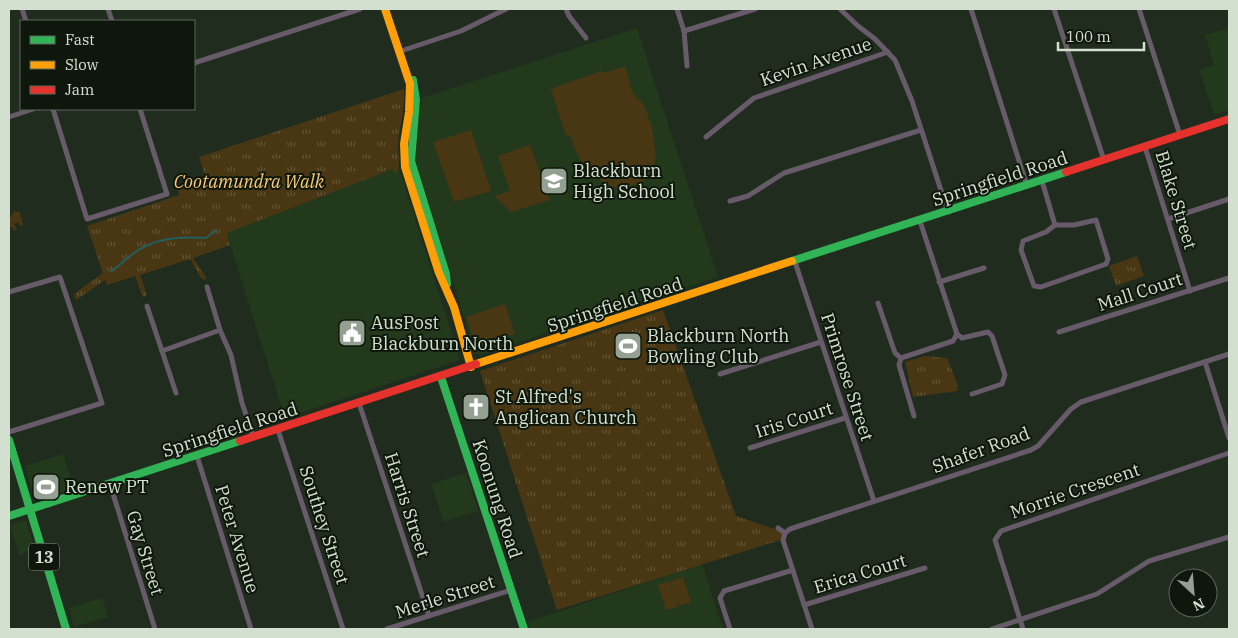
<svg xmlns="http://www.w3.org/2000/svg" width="1238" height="638" viewBox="0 0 1238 638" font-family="'IBM Plex Serif',serif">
<defs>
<pattern id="park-tufts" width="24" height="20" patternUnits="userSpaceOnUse" patternTransform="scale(1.25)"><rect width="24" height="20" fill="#493713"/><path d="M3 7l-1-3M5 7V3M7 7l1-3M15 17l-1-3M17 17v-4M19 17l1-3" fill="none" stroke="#625434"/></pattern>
</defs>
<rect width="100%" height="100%" fill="#202c1e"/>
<g fill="#22391b">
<polygon points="637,28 718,277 480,355 475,353 415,159 415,139 422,98"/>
<polygon points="1229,28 1229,110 1214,115 1199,70 1214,65 1205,35"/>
<polygon points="398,165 460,360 285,418 226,232 329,194 329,192"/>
<polygon points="63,454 74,489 35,501 25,466"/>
<polygon points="466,473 478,511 444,522 431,484"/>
<polygon points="26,520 35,550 19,555 10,525"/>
<polygon points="702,564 723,629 530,629 528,622"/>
<polygon points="102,598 108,617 74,627 69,608"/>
</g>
<g fill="#493713">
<path d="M625,66L633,94L644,105L652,127L656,157L653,168L644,181L620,190C590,177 580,167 570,135L566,136L551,89L601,71L604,73Z"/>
<polygon points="471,130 491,191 454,202 433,142"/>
<polygon points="530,145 550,200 511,212 495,196 510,191 498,156"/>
<polygon points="14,211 20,212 23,225 20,226 18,222 14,224 17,230 14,231 11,226 9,227 9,220"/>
<polygon points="505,304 515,334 476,347 466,317"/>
<polygon points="683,577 691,602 679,606 676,598 678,607 666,610 658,585 670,581 673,589 671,581"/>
</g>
<g fill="url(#park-tufts)">
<path d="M404,89C406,109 398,128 398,148C398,156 401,164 397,172L395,173L393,169L227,233L230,245L193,258L207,279L204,280L201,278L190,259L140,275L147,295L143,297L135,276L107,285L105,280L76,300L74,294L103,273L87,226L179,195L178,190L207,181L199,157Z"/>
<polygon points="1137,256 1144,276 1116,286 1109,266"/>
<polygon points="663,310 736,516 783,532 780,540 557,610 480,371"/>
<polygon points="925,356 947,358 958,386 957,391 913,397 905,362"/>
</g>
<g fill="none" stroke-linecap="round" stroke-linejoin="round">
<path stroke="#225e60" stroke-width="2" d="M111,271C118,267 123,261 130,256C152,238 179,236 206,238L216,230"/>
<g stroke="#675b6a" stroke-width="5">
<polyline points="22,9 26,21"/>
<polyline points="108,9 112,21"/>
<polyline points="566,9 569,16 586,38"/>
<polyline points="677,9 684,31 687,66"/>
<polyline points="840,9 858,26 875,39 895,60 912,101 948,212"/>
<polyline points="971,9 1027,186"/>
<polyline points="1054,9 1104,160"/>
<polyline points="1139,9 1180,135"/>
<polyline points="684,31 755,9"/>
<polyline points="404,50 461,31 506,9"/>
<polyline points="194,63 360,9"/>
<polyline points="53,109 87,219 167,194 140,109"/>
<polyline points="9,117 33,109"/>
<polyline points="706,137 754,98 888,52"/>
<polyline points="1145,147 1190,291"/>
<polyline points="1042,181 1055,225"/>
<polyline points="730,201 748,196 784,173 921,130"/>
<polyline points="1168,219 1229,199"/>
<polygon points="1096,220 1108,259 1106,264 1041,287 1034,286 1021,250 1023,241 1046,232 1055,225 1074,225"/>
<polyline points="795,262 874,501"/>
<polyline points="939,282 984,268"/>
<polyline points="207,287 220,330 231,355 242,403 254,438"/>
<polyline points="9,292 60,277 102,403 9,432"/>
<polyline points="878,303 895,353 901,358 899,365 914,416"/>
<polyline points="147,306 176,393"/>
<polyline points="1059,332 1229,278"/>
<polyline points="957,334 962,338 988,332 992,336 1005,375 1002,384 972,394"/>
<polyline points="162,351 220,330"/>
<polyline points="901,358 953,341 957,334 920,221"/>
<polyline points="1205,362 1229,438"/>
<polyline points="720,374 821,342"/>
<polyline points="359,403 429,616"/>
<polyline points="278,430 343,629"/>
<polyline points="750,448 845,418"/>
<polyline points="197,456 251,629"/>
<polyline points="110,484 155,629"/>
<polyline points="778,528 785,533"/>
<polyline points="804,605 925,568"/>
<polyline points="387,629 511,590"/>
<polyline points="730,629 720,598 724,591 793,570"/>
<polyline points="812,629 783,540 785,533 790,529 1031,450 1038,446 1071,409 1081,402 1229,354"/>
<polyline points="992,629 1097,594 1149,561 1229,537"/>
<polyline points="1023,629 995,540 1001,531 1229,453"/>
</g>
<g stroke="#30b455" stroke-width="8">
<polyline points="413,80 416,100 411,161 446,274 447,284"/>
<polyline points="792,261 1066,172"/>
<polyline points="441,377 524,629"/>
<polyline points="9,440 66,629"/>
<polyline points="9,516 240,441"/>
</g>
<g stroke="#ff9f0a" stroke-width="8">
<polyline points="385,9 410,84 409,112 404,144 405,167 439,273 454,307 471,367"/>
<polyline points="476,364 792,261"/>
</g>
<g stroke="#e5322d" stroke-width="8">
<polyline points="1066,172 1229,119"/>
<polyline points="240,441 476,364"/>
</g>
</g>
<defs>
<symbol id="school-square" viewBox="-11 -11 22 22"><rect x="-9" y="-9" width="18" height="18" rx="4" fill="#94a192" stroke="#0e170b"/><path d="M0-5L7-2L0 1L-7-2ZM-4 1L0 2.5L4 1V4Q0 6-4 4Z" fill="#fff"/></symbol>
<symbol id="civic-square" viewBox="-11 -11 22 22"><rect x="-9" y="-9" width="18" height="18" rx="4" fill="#94a192" stroke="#0e170b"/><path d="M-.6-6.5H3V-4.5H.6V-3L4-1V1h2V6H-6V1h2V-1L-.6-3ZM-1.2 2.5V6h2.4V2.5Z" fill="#fff"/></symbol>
<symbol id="stadium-square" viewBox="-11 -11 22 22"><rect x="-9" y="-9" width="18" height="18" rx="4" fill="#94a192" stroke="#0e170b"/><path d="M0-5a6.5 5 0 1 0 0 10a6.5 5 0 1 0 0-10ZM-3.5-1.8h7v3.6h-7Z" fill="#fff"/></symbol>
<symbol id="church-square" viewBox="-11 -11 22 22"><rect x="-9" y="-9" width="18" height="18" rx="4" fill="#94a192" stroke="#0e170b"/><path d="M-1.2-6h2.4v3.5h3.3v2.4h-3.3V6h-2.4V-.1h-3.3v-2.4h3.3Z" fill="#fff"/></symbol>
</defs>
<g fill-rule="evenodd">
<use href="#school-square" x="538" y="165" width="32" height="32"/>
<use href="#civic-square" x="336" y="317" width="32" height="32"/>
<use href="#stadium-square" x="612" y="330" width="32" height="32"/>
<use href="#church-square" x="460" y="391" width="32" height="32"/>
<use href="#stadium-square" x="30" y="471" width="32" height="32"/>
</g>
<g text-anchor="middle" stroke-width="4" stroke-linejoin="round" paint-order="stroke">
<rect fill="#0e170b" stroke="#98a495" stroke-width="1" x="29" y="543.5" width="30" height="27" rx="4"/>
<g font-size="16" font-weight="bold" fill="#d3e0d0">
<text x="44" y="563">13</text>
</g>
<g font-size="18" fill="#d3e0d0" stroke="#0e170b">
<text transform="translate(816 62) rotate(-19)" y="6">Kevin Avenue</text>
<text transform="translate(1000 179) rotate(-18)" y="6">Springfield Road</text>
<text transform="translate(1176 200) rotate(73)" y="6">Blake Street</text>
<text transform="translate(1140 292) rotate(-18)" y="6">Mall Court</text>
<text transform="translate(615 305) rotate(-18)" y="6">Springfield Road</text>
<text transform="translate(847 377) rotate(72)" y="6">Primrose Street</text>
<text transform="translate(794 420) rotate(-18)" y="6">Iris Court</text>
<text transform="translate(230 430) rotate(-18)" y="6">Springfield Road</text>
<text transform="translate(981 450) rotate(-20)" y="6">Shafer Road</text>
<text transform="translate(1075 491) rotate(-19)" y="6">Morrie Crescent</text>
<text transform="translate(497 499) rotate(72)" y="6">Koonung Road</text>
<text transform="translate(407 505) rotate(72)" y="6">Harris Street</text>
<text transform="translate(324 525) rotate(72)" y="6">Southey Street</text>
<text transform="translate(237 539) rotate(73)" y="6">Peter Avenue</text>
<text transform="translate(145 553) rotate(73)" y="6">Gay Street</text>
<text transform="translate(860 574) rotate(-17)" y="6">Erica Court</text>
<text transform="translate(445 597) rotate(-18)" y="6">Merle Street</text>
</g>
<g font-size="18" fill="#d3e0d0" stroke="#0e170b" text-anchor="start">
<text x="573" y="177">Blackburn<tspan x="573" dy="21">High School</tspan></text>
<text x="371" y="329">AusPost<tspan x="371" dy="21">Blackburn North</tspan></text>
<text x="647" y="342">Blackburn North<tspan x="647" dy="21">Bowling Club</tspan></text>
<text x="495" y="403">St Alfred's<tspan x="495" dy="21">Anglican Church</tspan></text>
<text x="65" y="493">Renew PT</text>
</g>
<g font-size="18" font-style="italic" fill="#f9c876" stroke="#0e170b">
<text x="249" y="188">Cootamundra Walk</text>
</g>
</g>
<rect width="1238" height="638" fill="none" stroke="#d3e0d0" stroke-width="20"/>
<rect x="20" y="20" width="175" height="90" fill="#0e170b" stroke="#5d675a"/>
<rect x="30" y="36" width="25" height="8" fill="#30b455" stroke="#5d675a"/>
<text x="65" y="45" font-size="15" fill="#d3e0d0">Fast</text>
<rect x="30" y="61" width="25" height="8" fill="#ff9f0a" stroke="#5d675a"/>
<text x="65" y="70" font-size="15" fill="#d3e0d0">Slow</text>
<rect x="30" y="86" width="25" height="8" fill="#e5322d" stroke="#5d675a"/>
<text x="65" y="95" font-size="15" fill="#d3e0d0">Jam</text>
<g transform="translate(1193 593) rotate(154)"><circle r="24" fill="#0e170b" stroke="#5d675a"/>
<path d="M0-4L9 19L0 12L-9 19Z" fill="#94a192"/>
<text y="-8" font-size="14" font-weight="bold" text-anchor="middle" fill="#d3e0d0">N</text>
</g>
<path d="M1058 42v8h86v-8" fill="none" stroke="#d3e0d0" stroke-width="2.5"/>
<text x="1066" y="42" font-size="15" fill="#d3e0d0" stroke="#0e170b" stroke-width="4" paint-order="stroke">100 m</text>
</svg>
